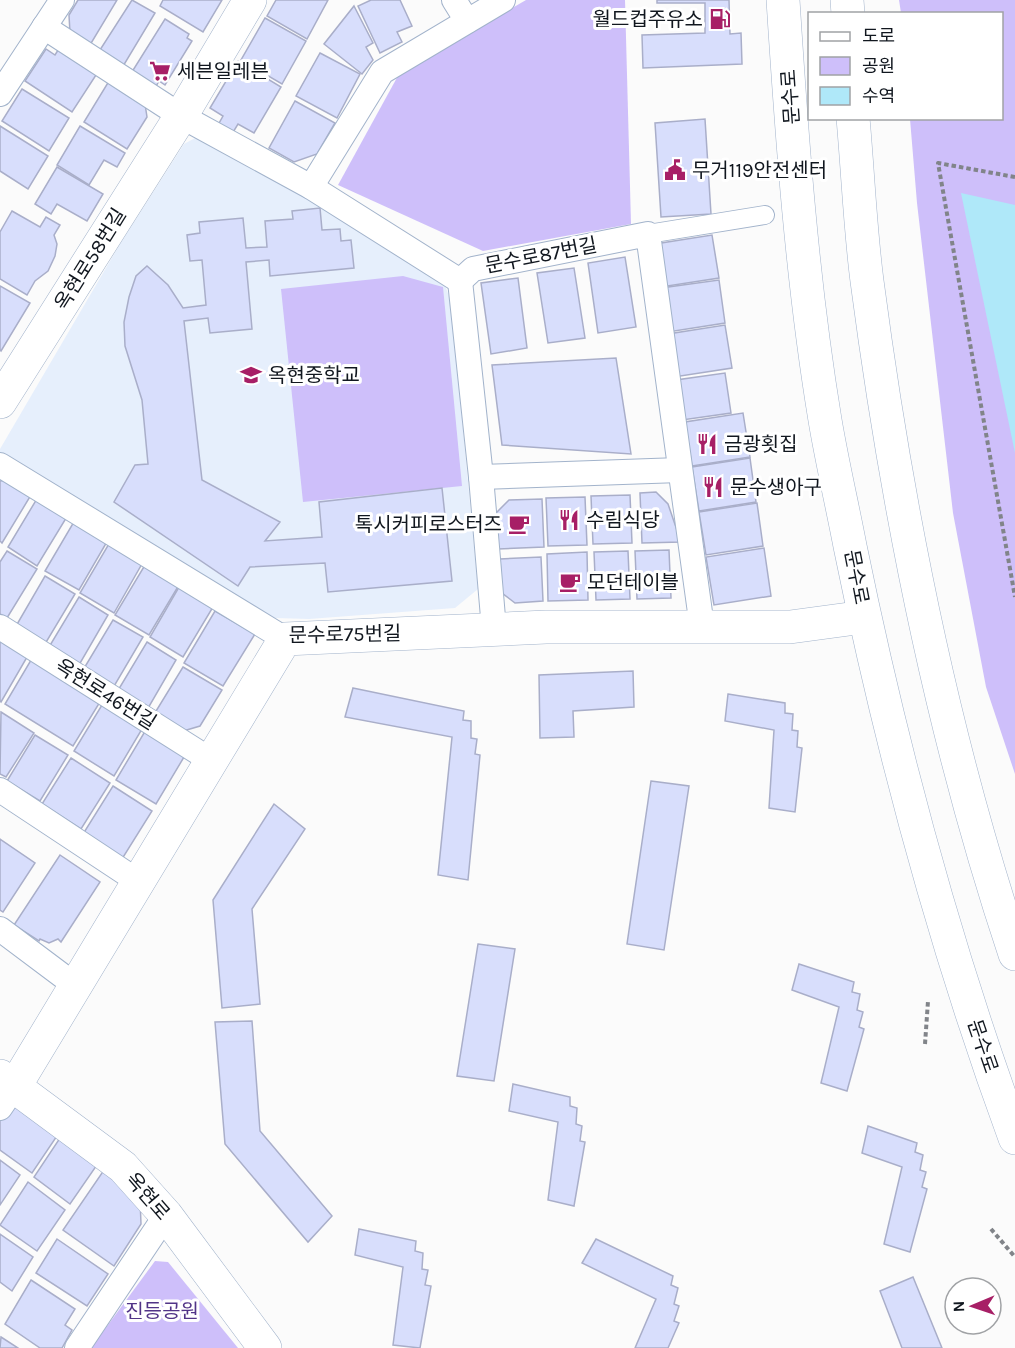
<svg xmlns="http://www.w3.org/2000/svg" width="1015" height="1348" viewBox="0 0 1015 1348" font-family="Karla,'Noto Sans KR',sans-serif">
<rect width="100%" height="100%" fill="#fbfbfb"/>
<polygon fill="#e6effc" points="197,137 310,198 444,283 451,301 478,589 455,608 309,619 275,618 0,456 0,449 120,244 184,144"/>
<g fill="#cebffa">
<polygon points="526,0 625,0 631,224 483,251 338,185 399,74"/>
<polygon points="899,0 1015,0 1015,774 986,687 953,513 917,203 910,119 1002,118 1002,14 901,13"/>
<polygon points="403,276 443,287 462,486 303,502 281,289"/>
<polygon points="155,1261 168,1262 238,1348 91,1348"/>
</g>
<polygon fill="#afe8f9" points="961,193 1015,205 1015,453"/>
<g fill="#d8defc" stroke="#a9aec9" stroke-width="1.5">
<polygon points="78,0 117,0 90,45 70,33 69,15"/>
<polygon points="132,0 155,13 122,68 98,53"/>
<polygon points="163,0 222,0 203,32 160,6"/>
<polygon points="276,0 328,0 307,39 267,16"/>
<polygon points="371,0 400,0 412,26 397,32 402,42 380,53 358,6"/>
<polygon points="657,0 729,0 730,34 741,33 742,64 643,68 642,35 705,33 705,3 657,3"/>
<polygon points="354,6 373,43 366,47 373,60 362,74 324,44"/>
<polygon points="265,18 306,41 282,84 241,60"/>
<polygon points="165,19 189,34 187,38 192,41 165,85 159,81 154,90 130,75"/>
<polygon points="60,47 98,72 72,112 25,81 46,49 55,55"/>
<polygon points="320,53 360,74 337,118 296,96"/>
<polygon points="238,61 281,87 254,133 238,124 232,134 218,125 223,116 210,108"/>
<polygon points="109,81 145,104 147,117 127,149 84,122"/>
<polygon points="22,89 69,118 49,151 2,121"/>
<polygon points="295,101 335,123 317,154 294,162 269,148"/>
<polygon points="705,119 711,214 661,217 655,123"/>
<polygon points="0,126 48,156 28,189 0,171"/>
<polygon points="80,126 125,153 117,167 104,160 89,185 57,165"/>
<polygon points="57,167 103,194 87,221 57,204 51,214 35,204"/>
<polygon points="320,208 322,230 340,229 341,241 351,240 354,268 270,276 269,260 246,262 252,329 210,333 208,318 184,321 202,480 280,522 265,541 322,537 319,502 442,488 452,581 328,592 325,563 250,567 238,586 114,502 135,465 148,464 142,400 125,346 124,322 129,297 136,276 147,266 168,285 183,308 206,305 202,260 190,261 187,235 200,233 199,222 243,218 246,248 267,247 265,221 293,219 292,211"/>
<polygon points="12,211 40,227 46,217 60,225 54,235 57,244 55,256 48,271 35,281 27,295 0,279 0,232"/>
<polygon points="712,235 719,278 661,287 655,244"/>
<polygon points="625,257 636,327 598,333 588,263"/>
<polygon points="574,268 585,338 548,343 537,273"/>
<polygon points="518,278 527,348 491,354 481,283"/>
<polygon points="719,280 725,323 668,332 661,288"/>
<polygon points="0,286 30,303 1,351 0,350"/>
<polygon points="725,325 732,368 674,377 668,334"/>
<polygon points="616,358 631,454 502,445 492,365"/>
<polygon points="725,373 731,413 682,420 676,380"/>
<polygon points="743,413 750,457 692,466 685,422"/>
<polygon points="750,458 756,502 699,511 692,467"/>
<polygon points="6,480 31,495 2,543 0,541 0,481"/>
<polygon points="656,492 668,504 681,542 642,543 640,493"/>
<polygon points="630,495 632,543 593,544 591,496"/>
<polygon points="38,497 68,515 37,566 8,547"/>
<polygon points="585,497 587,545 548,546 546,498"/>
<polygon points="542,499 544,547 498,549 496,513 509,500"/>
<polygon points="757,503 763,546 706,555 699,512"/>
<polygon points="75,520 108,540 79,590 45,571"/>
<polygon points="110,542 143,562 114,613 80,593"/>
<polygon points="764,548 771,596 714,605 706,557"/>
<polygon points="669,550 671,598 637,599 635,551"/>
<polygon points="7,551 37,569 7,618 0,614 0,562"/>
<polygon points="628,551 630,599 596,600 594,552"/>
<polygon points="587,552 588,600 548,601 547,554"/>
<polygon points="541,557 543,601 515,603 502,593 500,559"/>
<polygon points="145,565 179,585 149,635 115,615"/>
<polygon points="45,576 75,594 45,644 16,626"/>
<polygon points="179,587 213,607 183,657 150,637"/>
<polygon points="79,597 108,615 79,665 49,647"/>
<polygon points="215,611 255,634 223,686 184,663"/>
<polygon points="113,620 143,637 113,688 83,670"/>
<polygon points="0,634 30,652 1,702 0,701"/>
<polygon points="147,642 176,660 147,710 117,692"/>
<polygon points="34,655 103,697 73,746 5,704"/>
<polygon points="183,667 222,690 200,726 180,732 153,716"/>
<polygon points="633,671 634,707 573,711 574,737 540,738 539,675"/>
<polygon points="353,688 464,711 463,720 471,721 471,738 477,739 475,754 480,755 468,880 438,875 452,737 345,717"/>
<polygon points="728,694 785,703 785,713 793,714 792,730 798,731 797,747 802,748 795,812 769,808 774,730 725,721"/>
<polygon points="105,700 145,724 114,776 74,751"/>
<polygon points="1,712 34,733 6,777 0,774"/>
<polygon points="147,728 187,752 156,804 116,780"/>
<polygon points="35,735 68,755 40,801 7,781"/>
<polygon points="71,758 110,783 81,829 42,804"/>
<polygon points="651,781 689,786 664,950 627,944"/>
<polygon points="113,786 152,811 122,859 83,834"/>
<polygon points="274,804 305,829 252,909 260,1004 222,1008 213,900"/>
<polygon points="0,839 35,863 3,912 0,910"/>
<polygon points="60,855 100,882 61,942 58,939 49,943 40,939 39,941 14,925"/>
<polygon points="478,944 515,949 494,1081 457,1076"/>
<polygon points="799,964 854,982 852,992 860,994 857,1010 863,1012 859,1027 864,1029 847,1091 821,1083 839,1007 792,990"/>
<polygon points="252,1021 260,1131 332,1216 308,1242 225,1144 215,1022"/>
<polygon points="513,1084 570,1097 570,1106 577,1108 576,1124 582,1126 580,1141 585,1142 574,1206 548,1200 558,1122 509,1111"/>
<polygon points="25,1105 59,1133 32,1173 0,1150 0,1119 8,1106"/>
<polygon points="868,1126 917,1143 915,1152 923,1155 920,1170 926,1172 922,1187 927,1189 910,1252 884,1244 902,1167 862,1153"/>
<polygon points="62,1135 99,1162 70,1204 34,1177"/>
<polygon points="0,1160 20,1175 0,1205"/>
<polygon points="104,1170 140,1199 141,1224 114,1266 63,1230"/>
<polygon points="28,1182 65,1210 37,1251 0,1225"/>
<polygon points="359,1229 416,1241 415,1251 423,1253 422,1269 428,1270 425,1285 431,1286 420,1348 393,1345 403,1267 355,1255"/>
<polygon points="0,1234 33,1257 12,1291 0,1282"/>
<polygon points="57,1239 108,1274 87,1306 36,1273"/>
<polygon points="596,1239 673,1276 671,1285 678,1288 674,1304 679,1306 674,1321 679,1323 668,1348 635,1348 656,1299 582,1263"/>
<polygon points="913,1277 942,1348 902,1348 880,1291"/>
<polygon points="31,1280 75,1309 65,1325 72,1330 62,1348 40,1348 5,1324"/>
<polygon points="1,1337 18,1348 0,1348"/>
</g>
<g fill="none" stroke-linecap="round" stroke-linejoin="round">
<defs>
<polyline id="pedestrian" points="648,234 765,215"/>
<g id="minor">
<polyline points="454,0 467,21"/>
<polyline points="44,27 181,116 311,187 460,281 473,269 648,234 702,627"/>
<polyline points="0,94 62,0"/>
<polyline points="311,187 382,72 503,0"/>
<polyline points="460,281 481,477 494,629"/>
<polyline points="0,465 285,639"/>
<polyline points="481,477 680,470"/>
<polyline points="0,627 212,761"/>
<polyline points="0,790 139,882"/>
<polyline points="0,929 76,986"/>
<polyline points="0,1108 15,1086"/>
<polyline points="77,1348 166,1215"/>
</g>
<g id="secondary">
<path d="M783,0C792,140 802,281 825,420C832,462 842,504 850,546C891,747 944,945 1015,1138"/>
<polyline points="847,0 848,14"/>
<path d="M853,118C858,173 860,227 867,281C897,509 942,736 1015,954"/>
<polyline points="0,402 181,116 250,0"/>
<polyline points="0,1076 123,1167 166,1215 265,1348"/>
<polyline points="15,1086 285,639 546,627 790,627 864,617"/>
</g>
</defs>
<use href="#pedestrian" stroke="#a2b3cb" stroke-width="20"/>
<use href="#minor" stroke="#a2b3cb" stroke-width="26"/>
<use href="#secondary" stroke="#a2b3cb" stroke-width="34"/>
<g stroke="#818489" stroke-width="4" stroke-dasharray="4.5 3" stroke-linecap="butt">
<polyline points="1015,177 938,163 1015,597"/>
<polyline points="925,1044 928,1001"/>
<polyline points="991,1229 1015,1257"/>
</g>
<use href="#pedestrian" stroke="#fff" stroke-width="18"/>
<use href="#minor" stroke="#fff" stroke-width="24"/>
<use href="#secondary" stroke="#fff" stroke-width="33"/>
</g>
<defs>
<symbol id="fuel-bare" viewBox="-9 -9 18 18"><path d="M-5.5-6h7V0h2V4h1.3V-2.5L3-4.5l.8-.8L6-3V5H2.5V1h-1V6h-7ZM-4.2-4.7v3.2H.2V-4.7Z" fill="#a71f66" stroke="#fff" stroke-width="2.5" paint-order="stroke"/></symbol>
<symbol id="supermarket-bare" viewBox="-9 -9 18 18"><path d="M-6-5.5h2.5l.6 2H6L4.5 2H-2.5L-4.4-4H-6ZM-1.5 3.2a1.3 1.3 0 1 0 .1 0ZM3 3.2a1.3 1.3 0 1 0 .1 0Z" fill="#a71f66" stroke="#fff" stroke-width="2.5" paint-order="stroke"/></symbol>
<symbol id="civic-bare" viewBox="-9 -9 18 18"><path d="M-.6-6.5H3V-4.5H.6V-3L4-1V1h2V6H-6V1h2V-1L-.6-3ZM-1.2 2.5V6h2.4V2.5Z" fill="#a71f66" stroke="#fff" stroke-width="2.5" paint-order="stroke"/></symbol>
<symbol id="school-bare" viewBox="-9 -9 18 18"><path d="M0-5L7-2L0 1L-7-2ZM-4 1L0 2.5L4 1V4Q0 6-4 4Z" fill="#a71f66" stroke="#fff" stroke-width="2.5" paint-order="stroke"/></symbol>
<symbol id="restaurant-bare" viewBox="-9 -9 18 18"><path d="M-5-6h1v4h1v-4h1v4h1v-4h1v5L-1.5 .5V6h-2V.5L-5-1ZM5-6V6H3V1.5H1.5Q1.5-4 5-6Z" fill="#a71f66" stroke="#fff" stroke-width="2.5" paint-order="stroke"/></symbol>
<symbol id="cafe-bare" viewBox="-9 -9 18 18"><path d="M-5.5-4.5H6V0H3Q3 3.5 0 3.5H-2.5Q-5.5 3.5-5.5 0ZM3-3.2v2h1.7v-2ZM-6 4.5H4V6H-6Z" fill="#a71f66" stroke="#fff" stroke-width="2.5" paint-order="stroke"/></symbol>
</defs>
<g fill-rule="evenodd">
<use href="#fuel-bare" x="705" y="4" width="30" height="30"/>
<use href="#supermarket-bare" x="145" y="56" width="30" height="30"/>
<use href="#civic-bare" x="660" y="155" width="30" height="30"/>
<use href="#school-bare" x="236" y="360" width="30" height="30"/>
<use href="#restaurant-bare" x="692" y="429" width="30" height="30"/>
<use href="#restaurant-bare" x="698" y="472" width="30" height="30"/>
<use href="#restaurant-bare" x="554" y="505" width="30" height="30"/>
<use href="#cafe-bare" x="504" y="509" width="30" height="30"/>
<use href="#cafe-bare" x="555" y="567" width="30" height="30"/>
</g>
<g text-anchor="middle" stroke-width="6" stroke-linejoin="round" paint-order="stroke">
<g font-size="20" fill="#11171f" stroke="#fff" text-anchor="start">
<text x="703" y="26" text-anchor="end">월드컵주유소</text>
<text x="177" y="78">세븐일레븐</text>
<text x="692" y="177">무거119안전센터</text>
<text x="268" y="382">옥현중학교</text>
<text x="724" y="451">금광횟집</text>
<text x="730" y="494">문수생아구</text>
<text x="586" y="527">수림식당</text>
<text x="502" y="531" text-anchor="end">톡시커피로스터즈</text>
<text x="587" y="589">모던테이블</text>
</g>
<g font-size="20" fill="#11171f" stroke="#fff">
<text transform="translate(790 97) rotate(-94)" y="7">문수로</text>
<text transform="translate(541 255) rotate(-11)" y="7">문수로87번길</text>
<text transform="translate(90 259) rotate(-58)" y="7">옥현로58번길</text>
<text transform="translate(857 577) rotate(79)" y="7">문수로</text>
<text transform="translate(345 634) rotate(-1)" y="7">문수로75번길</text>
<text transform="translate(106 694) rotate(32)" y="7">옥현로46번길</text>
<text transform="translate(983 1046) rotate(71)" y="7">문수로</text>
<text transform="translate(148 1196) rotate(49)" y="7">옥현로</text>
</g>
<g font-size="20" fill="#513487" stroke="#fff">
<text x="162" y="1318">진등공원</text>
</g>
</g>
<rect x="808" y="12" width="195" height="108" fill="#ffffff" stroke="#a0a2a5" stroke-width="1.5"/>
<rect x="820" y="32" width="30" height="9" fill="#ffffff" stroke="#a0a2a5" stroke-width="1.5"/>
<text x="862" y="42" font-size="18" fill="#11171f">도로</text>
<rect x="820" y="57" width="30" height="18" fill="#cebffa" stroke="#a0a2a5" stroke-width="1.5"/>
<text x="862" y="72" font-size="18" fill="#11171f">공원</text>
<rect x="820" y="87" width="30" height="18" fill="#afe8f9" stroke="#a0a2a5" stroke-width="1.5"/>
<text x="862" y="102" font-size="18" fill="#11171f">수역</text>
<g transform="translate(973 1306) rotate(268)"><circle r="28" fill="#ffffff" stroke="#a0a2a5" stroke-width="1.5"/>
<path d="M0-4.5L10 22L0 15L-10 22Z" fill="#a71f66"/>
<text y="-9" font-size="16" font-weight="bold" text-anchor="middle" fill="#11171f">N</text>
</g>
</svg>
